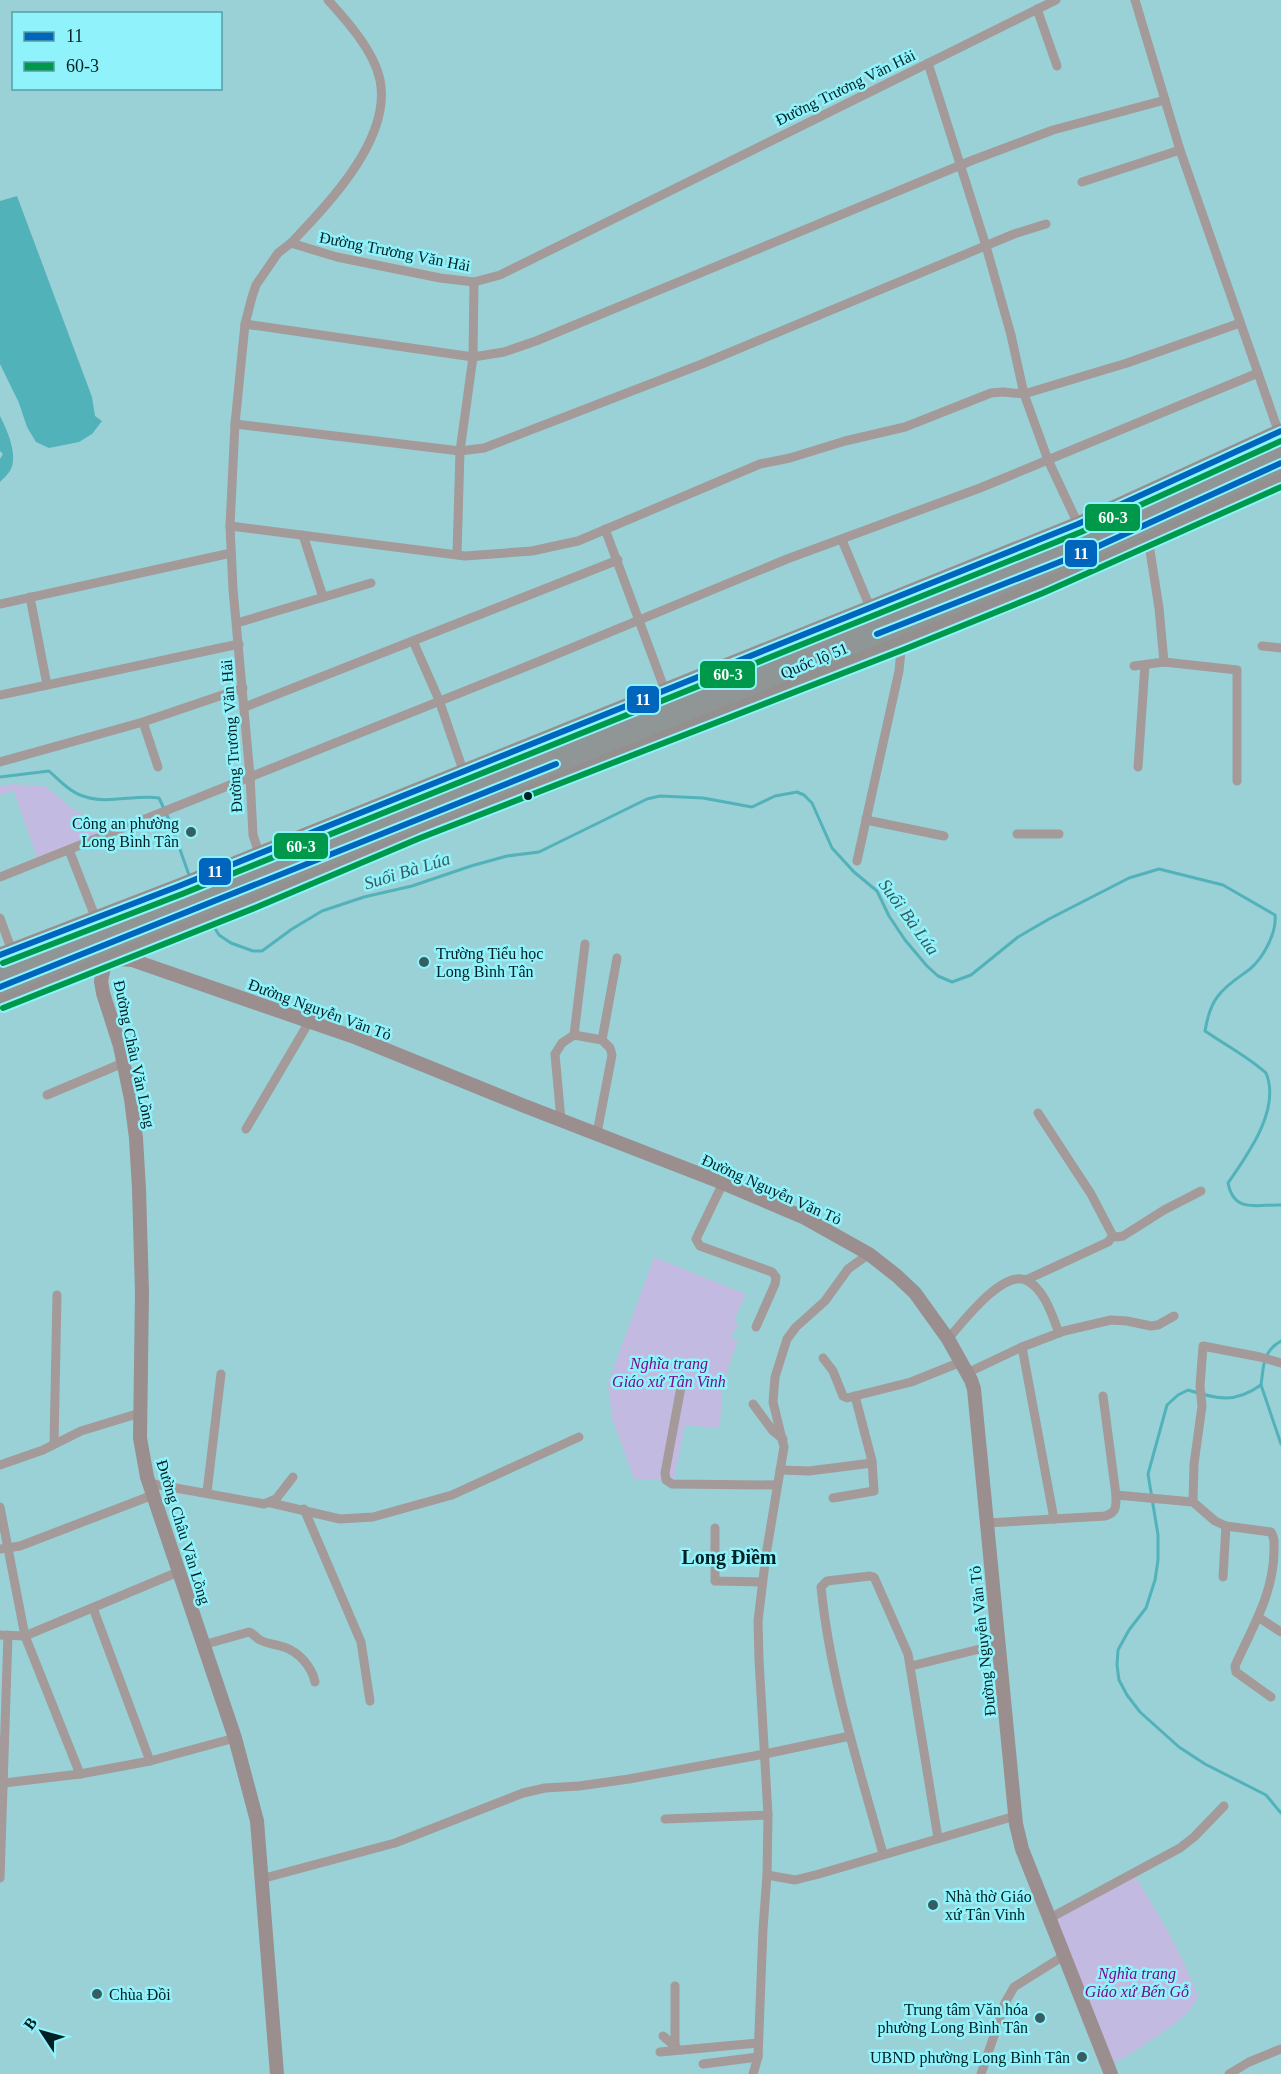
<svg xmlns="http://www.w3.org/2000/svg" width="1281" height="2074" viewBox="0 0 1281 2074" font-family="'Times New Roman',serif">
<rect width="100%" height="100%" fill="#9ad1d6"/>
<g fill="#c2bae1">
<polygon points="12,784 45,786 74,810 112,829 37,858 14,791 0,795 0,786"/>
<polygon points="654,1257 746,1294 734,1321 739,1323 731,1337 738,1341 722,1385 720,1428 685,1425 674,1479 634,1479 612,1418 608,1383"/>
<path d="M1135,1876C1159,1915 1182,1953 1198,1996C1193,2018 1133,2051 1113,2064L1056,1919Z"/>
</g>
<g fill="#52b2b9">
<polygon points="17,196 92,397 95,416 102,421 92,434 79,442 49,448 36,442 27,427 19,403 0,364 0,201"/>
<path d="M0,416C7,430 19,456 10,471C7,475 3,479 0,482V459L3,454L0,451Z"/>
</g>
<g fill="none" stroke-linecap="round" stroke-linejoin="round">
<g stroke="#52b2b9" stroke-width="3">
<path d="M0,777L49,771C59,780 70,792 83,796C107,805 135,794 159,798L171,824L189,875"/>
<path d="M211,922L219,935L231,943L253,951H262L292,929L322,911L364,897L412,886L471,866L507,856L539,852L647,799L660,796L703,798L752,807L775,796L797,792L804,795L812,803L832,848L854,872L877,891L889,916L905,940L927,966L938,976L952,982L971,975L1018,937L1049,919L1129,878L1159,869L1223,885L1275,915C1277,933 1263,958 1250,969C1238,978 1226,985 1218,996C1210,1006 1207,1019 1205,1031C1224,1044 1250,1058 1266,1073C1281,1109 1248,1154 1228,1183C1234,1214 1257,1204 1281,1205"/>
<path d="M1281,1341C1262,1352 1264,1365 1261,1385C1234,1404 1218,1399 1188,1390L1178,1395L1167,1405L1148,1474L1158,1535V1560L1155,1580L1146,1608L1129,1630L1118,1650L1117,1665L1119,1680L1127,1695L1140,1712L1179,1747L1205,1764L1266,1795L1281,1813"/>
<polyline points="1261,1385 1281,1444"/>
</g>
<g stroke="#a39a99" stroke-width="9">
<polyline points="1135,0 1180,150 1280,436"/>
<polyline points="1037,9 1057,66"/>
<polyline points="928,63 986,246 1011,335 1024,394 1048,460 1078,524"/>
<polyline points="1082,182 1180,150"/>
<path d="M291,243C328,204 392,139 380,80C374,51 347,21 328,0"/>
<polyline points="245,324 473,357 504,352 536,341 973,160 1053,130 1165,100"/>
<polyline points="235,424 460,451 484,448 702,364 1014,234 1046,224"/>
<polyline points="230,526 465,556 532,551 578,541 760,464 790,458 845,441 905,427 991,393 1003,392 1024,394 1127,363 1240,323"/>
<polyline points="605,529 666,693"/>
<polyline points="303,535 323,597"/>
<polyline points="1148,538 1159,608 1164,662"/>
<polyline points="842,540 872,612"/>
<polyline points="457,554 460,451 473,357 474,282"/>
<polyline points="30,597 47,685"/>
<polyline points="0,604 231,553"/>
<polyline points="237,623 371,583"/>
<polyline points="413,641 439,700 465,776"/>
<polyline points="1262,646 1281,648"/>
<polyline points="1134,666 1164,662 1237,670 1237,781"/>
<polyline points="0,695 239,644"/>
<polyline points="245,707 618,560"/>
<polyline points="143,722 158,767"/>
<polyline points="0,762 143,722 243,688"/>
<polyline points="1138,767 1145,665"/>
<polyline points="866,818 871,821 944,836"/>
<polyline points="1017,834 1059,834"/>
<polyline points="69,850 96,919"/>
<polyline points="259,853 253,835 250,776 233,589 230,526 235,424 245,324 252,297 256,285 278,253 291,243 337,257 440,278 474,282 500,275 1056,0"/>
<polyline points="857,861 899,671 902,640"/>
<polyline points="0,877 540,661 787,559 980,488 1258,373"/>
<polyline points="0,918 12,951"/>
<polyline points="574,1035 585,944"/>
<polyline points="602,1040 617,958"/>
<polyline points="47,1095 123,1063"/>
<polyline points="561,1120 555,1054 562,1043 574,1035 602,1040 610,1048 612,1055 597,1133"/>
<polyline points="246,1129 309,1022"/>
<polyline points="723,1183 696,1239 700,1246 772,1272 776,1277 775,1284 756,1327"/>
<polyline points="1113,1236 1117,1237 1123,1236 1164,1210 1201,1191"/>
<polyline points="1026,1280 1108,1242 1113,1236 1091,1194 1038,1113"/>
<path d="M948,1339C962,1323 1004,1267 1028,1281C1045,1291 1052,1315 1059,1333"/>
<polyline points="1022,1347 1054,1519"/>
<polyline points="823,1358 833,1371 843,1396 847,1398 911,1382 961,1362"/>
<polyline points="967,1373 1022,1347 1064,1331 1111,1320 1127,1321 1151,1326 1158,1325 1174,1316"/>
<polyline points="681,1387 665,1473 666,1480 672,1484 777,1485"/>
<polyline points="753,1404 773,1431 783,1439"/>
<polyline points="54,1444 57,1295"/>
<polyline points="0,1465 43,1450 81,1431 140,1413"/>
<polyline points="780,1470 809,1471 872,1463"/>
<polyline points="148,1483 264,1504 276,1499 293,1477"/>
<polyline points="207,1492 221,1374"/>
<path d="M1116,1495L1193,1502L1215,1521L1226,1526L1271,1532C1275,1538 1274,1543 1274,1550C1274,1593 1252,1628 1235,1666L1236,1672L1271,1697"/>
<polyline points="833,1498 874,1491 872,1461 855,1396"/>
<polyline points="1193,1502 1194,1464 1202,1406 1200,1386 1203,1346 1260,1357 1281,1363"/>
<polyline points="271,1503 340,1519 373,1517 452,1495 579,1437"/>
<polyline points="0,1507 25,1636 80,1774"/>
<polyline points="304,1509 361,1642 370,1701"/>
<path d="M987,1523L1105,1516C1117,1512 1116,1507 1116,1495L1103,1396"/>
<polyline points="715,1528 715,1581 762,1582"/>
<polyline points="0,1549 20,1546 153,1495"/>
<polyline points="1223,1577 1226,1526"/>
<polyline points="93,1608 150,1761"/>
<polyline points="1258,1617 1281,1632"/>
<polyline points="0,1635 25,1636 178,1572"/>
<path d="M203,1645L249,1632C254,1634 255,1637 260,1640C267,1644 276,1644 284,1647C299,1652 312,1667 315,1682"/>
<polyline points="911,1666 1000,1644"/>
<polyline points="4,1783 80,1774 150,1761 235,1738"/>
<polyline points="665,1819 768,1815"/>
<path d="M883,1854C859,1767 830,1678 821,1587L827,1581L870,1576L874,1577L908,1654L938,1838"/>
<polyline points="767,1875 795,1880 819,1874 1015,1816"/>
<polyline points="0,1878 8,1635"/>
<polyline points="261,1879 395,1843 523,1793 545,1788 579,1786 629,1779 765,1754 850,1736"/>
<polyline points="1050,1918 1180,1848 1194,1837 1224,1806"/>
<polyline points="675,1986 675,2047"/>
<polyline points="663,2036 677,2048"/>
<polyline points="660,2052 758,2043"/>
<polyline points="703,2064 758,2057"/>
<polyline points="753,2074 758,2057 763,1929 767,1875 768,1815 759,1660 758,1621 766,1555 784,1447 773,1402 775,1377 787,1339 796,1327 825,1301 848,1269 869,1254"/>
<polyline points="981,2074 1005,2003 1014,1987 1065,1955"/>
<polyline points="1229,2074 1249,2062 1281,2049"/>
</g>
<polyline stroke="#9a8e8e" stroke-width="14" points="277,2074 257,1821 235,1738 147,1477 140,1438 142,1292 139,1189 136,1138 131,1099 120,1046 103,993 101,981 106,958 132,960 357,1038 522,1105 723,1183 803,1217 869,1254 897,1276 915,1293 948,1339 971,1380 974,1389 1016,1824 1022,1849 1111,2074"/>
<g stroke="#949090" stroke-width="15">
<polyline points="0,955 179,886 1078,524 1281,431"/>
<polyline points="0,1000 254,899 417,830 902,641 1040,585 1148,538 1281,477"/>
</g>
<g stroke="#909596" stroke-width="18">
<polyline points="0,972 284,855 1082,535 1281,444"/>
<polyline points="0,987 1090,550 1281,463"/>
</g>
<defs>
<g id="bus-1">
<polyline points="877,634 1090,550 1281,463"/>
<polyline points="0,955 179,886 1078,524 1281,431"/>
<polyline points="0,987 556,764"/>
</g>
<g id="bus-2">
<polyline points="3,963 182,894 1081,532 1281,441"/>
<polyline points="3,1008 257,907 420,838 905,649 1043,593 1281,487"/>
</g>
</defs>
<use href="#bus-1" stroke="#90f3fc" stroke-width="10"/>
<use href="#bus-2" stroke="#90f3fc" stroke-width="10"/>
<use href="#bus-1" stroke="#0065bd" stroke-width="6"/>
<use href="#bus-2" stroke="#00994c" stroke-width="6"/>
</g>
<circle fill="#002023" stroke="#90f3fc" stroke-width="2" cx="528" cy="796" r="5"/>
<g fill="#365e62" stroke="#90f3fc" stroke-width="2">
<circle cx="191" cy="832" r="6"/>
<circle cx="424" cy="962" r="6"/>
<circle cx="933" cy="1905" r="6"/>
<circle cx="97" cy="1994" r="6"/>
<circle cx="1040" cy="2018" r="6"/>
<circle cx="1082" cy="2057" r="6"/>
</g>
<g text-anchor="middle" stroke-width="5" stroke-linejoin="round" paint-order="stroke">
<g font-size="16" fill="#002023" stroke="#90f3fc">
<text transform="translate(845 87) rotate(-26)" y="6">Đường Trương Văn Hải</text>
<text transform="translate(395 251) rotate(11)" y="6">Đường Trương Văn Hải</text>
<text transform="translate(814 660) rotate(-22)" y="6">Quốc lộ 51</text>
<text transform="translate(231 736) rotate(-94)" y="6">Đường Trương Văn Hải</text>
<text transform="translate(320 1009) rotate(20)" y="6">Đường Nguyễn Văn Tỏ</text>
<text transform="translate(135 1054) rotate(78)" y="6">Đường Châu Văn Lồng</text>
<text transform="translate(772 1189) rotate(24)" y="6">Đường Nguyễn Văn Tỏ</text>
<text transform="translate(184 1532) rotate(73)" y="6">Đường Châu Văn Lồng</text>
<text transform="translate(982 1641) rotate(-96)" y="6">Đường Nguyễn Văn Tỏ</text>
</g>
<g font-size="16" fill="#002023" stroke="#90f3fc" text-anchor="end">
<text x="179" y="829">Công an phường<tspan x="179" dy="18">Long Bình Tân</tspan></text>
<text x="436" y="959" text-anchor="start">Trường Tiểu học<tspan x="436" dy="18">Long Bình Tân</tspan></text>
<text x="945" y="1902" text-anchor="start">Nhà thờ Giáo<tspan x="945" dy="18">xứ Tân Vinh</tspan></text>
<text x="109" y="2000" text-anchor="start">Chùa Đồi</text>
<text x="1028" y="2015">Trung tâm Văn hóa<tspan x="1028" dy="18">phường Long Bình Tân</tspan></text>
<text x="1070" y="2063">UBND phường Long Bình Tân</text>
</g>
<g font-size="16" font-style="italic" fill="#7d0a8a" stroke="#90f3fc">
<text x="669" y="1369">Nghĩa trang<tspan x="669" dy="18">Giáo xứ Tân Vinh</tspan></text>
<text x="1137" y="1979">Nghĩa trang<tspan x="1137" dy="18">Giáo xứ Bến Gỗ</tspan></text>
</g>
<g font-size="18" font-style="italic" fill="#3a5b5e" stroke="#90f3fc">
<text transform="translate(407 871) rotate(-17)" y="6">Suối Bà Lúa</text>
<text transform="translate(909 917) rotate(54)" y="6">Suối Bà Lúa</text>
</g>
<g font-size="20" font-weight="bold" fill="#002023" stroke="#90f3fc">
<text x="729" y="1564">Long Điềm</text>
</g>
</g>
<g stroke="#90f3fc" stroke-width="2">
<rect x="1084" y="503" width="57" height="29" rx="6" fill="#00994c"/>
<rect x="1064" y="539" width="34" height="29" rx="6" fill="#0065bd"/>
<rect x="699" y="660" width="57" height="29" rx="6" fill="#00994c"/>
<rect x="626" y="685" width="34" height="29" rx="6" fill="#0065bd"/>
<rect x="273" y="832" width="56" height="28" rx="6" fill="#00994c"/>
<rect x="198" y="857" width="34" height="29" rx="6" fill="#0065bd"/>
</g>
<g font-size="16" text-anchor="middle" font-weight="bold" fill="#fff">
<text x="1113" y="523">60-3</text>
<text x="1081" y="559">11</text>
<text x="728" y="680">60-3</text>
<text x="643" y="705">11</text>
<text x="301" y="852">60-3</text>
<text x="215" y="877">11</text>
</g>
<rect x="12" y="12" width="210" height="78" fill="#90f3fc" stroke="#569fa5" stroke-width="1.5"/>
<rect x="24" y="32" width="30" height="9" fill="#0065bd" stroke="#569fa5" stroke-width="1.5"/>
<text x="66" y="42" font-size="18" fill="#002023">11</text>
<rect x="24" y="62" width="30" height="9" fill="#00994c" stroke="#569fa5" stroke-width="1.5"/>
<text x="66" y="72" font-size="18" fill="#002023">60-3</text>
<g transform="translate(42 2032) rotate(306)" stroke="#90f3fc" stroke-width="4.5" paint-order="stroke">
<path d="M0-4.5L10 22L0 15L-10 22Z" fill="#002023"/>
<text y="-9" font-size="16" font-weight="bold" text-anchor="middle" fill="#002023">B</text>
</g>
</svg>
